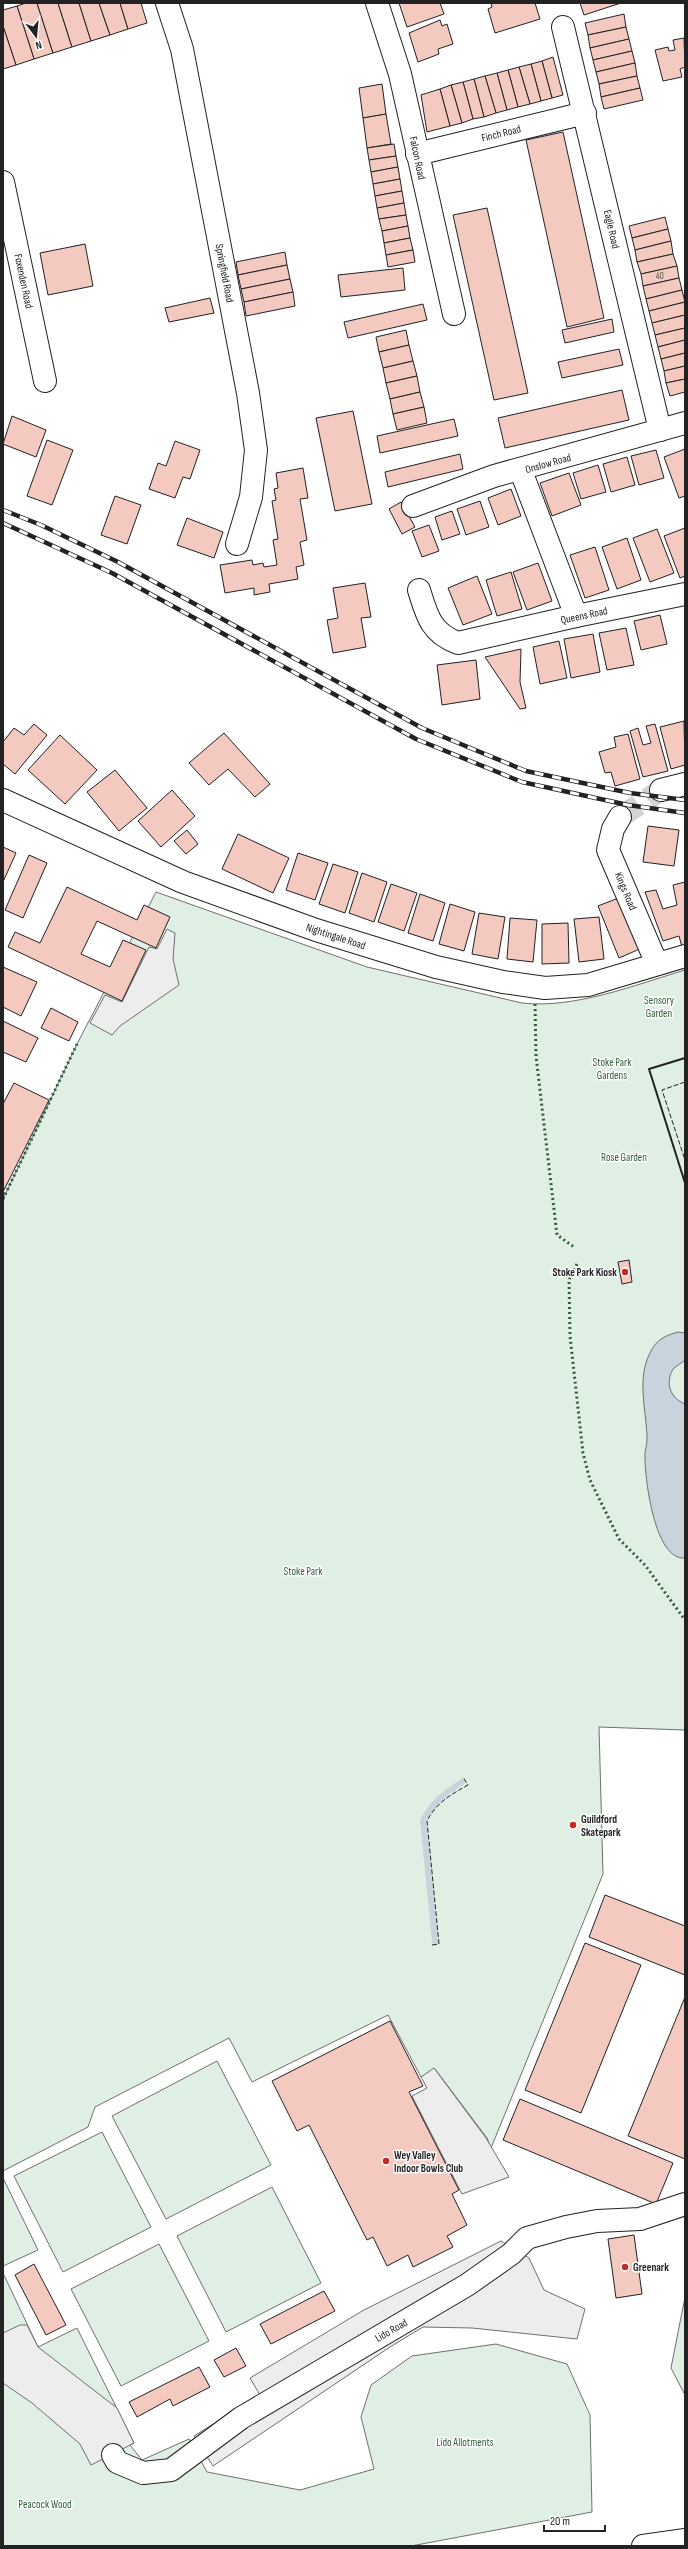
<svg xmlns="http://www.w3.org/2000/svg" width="688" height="2549" viewBox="0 0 688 2549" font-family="'Sofia Sans Condensed',sans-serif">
<rect width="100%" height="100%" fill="#fff"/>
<g fill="#e0efe3" stroke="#6f6f6f">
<path d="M156,892L367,967L522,1003C574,1009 635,985 685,970V1730L599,1727L603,1874L491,2148L487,2138L435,2069L421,2077L388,2015L252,2082L229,2038L95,2107L88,2127L3,2171V1199L77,1044Z"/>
<polygon points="217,2061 271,2165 166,2219 112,2116"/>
<polygon points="102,2132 151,2227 63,2272 14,2176"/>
<polygon points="3,2178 38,2250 3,2266"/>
<polygon points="272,2187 321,2283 226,2332 177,2236"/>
<polygon points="159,2244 209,2341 121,2386 71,2289"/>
<polygon points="3,2273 38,2347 77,2328 134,2443 130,2445 142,2460 189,2439 207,2472 300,2490 374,2469 361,2417 371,2385 412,2356 496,2344 567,2364 590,2415 592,2512 411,2546 3,2546"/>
<polygon points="685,2297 685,2395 671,2368"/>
</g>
<g fill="#ededed" stroke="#6f6f6f">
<polygon points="167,929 175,933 173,959 179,985 120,1026 112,1035 90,1023 105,995 122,1002 149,947 157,949"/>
<polygon points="434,2068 486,2138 509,2177 462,2194 412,2096 427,2088 421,2077"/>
<polygon points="501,2241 529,2258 544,2290 585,2309 577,2339 472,2328 423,2327 390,2347 213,2466 194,2436 260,2395 250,2378 364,2310"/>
<polygon points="20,2325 27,2325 38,2347 117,2408 134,2443 91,2465 80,2444 32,2403 3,2383 3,2333"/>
</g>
<path fill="#c7d3dd" stroke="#6f6f6f" d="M678,1332L685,1333V1360L673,1369C665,1383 670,1398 685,1404V1558C655,1561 645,1480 645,1458C644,1452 647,1446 647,1440C647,1412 636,1380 650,1353C656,1340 664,1336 678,1332Z"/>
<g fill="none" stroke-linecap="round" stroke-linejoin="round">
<path stroke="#c7d3dd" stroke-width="6" d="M435,1941L423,1820C433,1802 445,1793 462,1782"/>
</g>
<g fill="#f3c9c0" stroke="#222">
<polygon points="26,3 37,3 53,53 34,59 17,6"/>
<polygon points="37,3 58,3 72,47 53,53"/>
<polygon points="58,3 79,3 91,41 72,47"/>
<polygon points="79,3 99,3 110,35 91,41"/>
<polygon points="99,3 120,3 128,29 110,35"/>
<polygon points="120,3 141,3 147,23 128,29"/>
<polygon points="399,3 440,3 444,14 407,27"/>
<polygon points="491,3 535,3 540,19 495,33 488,9 492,7"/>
<polygon points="580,3 621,3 584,15"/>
<polygon points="17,6 34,59 16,65 3,26 3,10"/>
<polygon points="624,14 626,27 588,35 585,23"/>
<polygon points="440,20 442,26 447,24 453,44 438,49 439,54 418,62 409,33"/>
<polygon points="3,26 16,65 3,69"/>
<polygon points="626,27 629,39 590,48 588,35"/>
<polygon points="684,38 685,67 680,69 682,77 663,81 655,50 668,47 669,51 675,50 673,40"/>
<polygon points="629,39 632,51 593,60 590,48"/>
<polygon points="632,51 635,63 596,72 593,60"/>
<polygon points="553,57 563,95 552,98 542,61"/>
<polygon points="542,61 552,98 541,101 531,64"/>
<polygon points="635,63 637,76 599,84 596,72"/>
<polygon points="531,64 541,101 530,104 519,67"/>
<polygon points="519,67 530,104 518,107 508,70"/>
<polygon points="508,70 518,107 507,110 497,73"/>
<polygon points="497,73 507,110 496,113 485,76"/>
<polygon points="485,76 496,113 484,117 474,79"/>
<polygon points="637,76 640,88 601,97 599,84"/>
<polygon points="474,79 484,117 473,119 463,82"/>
<polygon points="463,82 473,119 462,123 451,85"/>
<polygon points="382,84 386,114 363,118 359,88"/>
<polygon points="451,85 462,123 450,126 440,89"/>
<polygon points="640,88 643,100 604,109 601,97"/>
<polygon points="440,89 450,126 427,132 421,95"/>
<polygon points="386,114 391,144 367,148 363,118"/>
<polygon points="563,132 604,318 567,327 526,140"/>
<polygon points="394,144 396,156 369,160 367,148"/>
<polygon points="396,156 398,167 371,172 369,160"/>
<polygon points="398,167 400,179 373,184 371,172"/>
<polygon points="400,179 402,191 375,196 373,184"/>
<polygon points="402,191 404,203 377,208 375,196"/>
<polygon points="404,203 406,215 379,219 377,208"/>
<polygon points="487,208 528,393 494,400 453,215"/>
<polygon points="406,215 408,226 382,231 379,219"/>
<polygon points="665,217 668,229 632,238 629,226"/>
<polygon points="408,226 410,238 384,243 382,231"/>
<polygon points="668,229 671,241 635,250 632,238"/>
<polygon points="410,238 413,250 386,255 384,243"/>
<polygon points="671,241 673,254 637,262 635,250"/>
<polygon points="85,244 93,286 48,295 40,253"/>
<polygon points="413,250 415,262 388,267 386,255"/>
<polygon points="285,252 287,265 238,275 236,262"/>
<polygon points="673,254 677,266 641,274 637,262"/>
<polygon points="287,265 290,279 241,289 238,275"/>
<polygon points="677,266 679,278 643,286 641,274"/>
<polygon points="403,268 405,290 341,297 338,275"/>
<polygon points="679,278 682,290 646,299 643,286"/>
<polygon points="290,279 293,292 244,302 241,289"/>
<polygon points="682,290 685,302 649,311 646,299"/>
<polygon points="293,292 295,306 246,316 244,302"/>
<polygon points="210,298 214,313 169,322 165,308"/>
<polygon points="685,302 685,315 652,323 649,311"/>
<polygon points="423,304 427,320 348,338 344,322"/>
<polygon points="685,315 685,328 655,335 652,323"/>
<polygon points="612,319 614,332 565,343 562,330"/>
<polygon points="685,328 685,340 658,347 655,335"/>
<polygon points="406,330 409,345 379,352 376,337"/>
<polygon points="685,340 685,353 661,359 658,347"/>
<polygon points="409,345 413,361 383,368 379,352"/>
<polygon points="619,349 623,365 562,378 558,362"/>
<polygon points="685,353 685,366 664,371 661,359"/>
<polygon points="413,361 417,376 386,383 383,368"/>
<polygon points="685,366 685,379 666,383 664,371"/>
<polygon points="417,376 420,392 390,399 386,383"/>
<polygon points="685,379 685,392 670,396 666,383"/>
<polygon points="622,390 629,420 505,448 498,418"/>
<polygon points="420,392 424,407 393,414 390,399"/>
<polygon points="424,407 427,423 397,430 393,414"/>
<polygon points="353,411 372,504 335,511 316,418"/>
<polygon points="12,416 46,430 36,457 3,444"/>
<polygon points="454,419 458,436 380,453 377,436"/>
<polygon points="47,440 73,450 52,505 27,496"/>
<polygon points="175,441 200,450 190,479 183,477 175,498 149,489 158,463 166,466"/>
<polygon points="685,449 685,496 679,498 664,457"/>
<polygon points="656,450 664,478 639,485 631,456"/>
<polygon points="460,454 463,469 388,487 385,472"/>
<polygon points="627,457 635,485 611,492 603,464"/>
<polygon points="598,465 606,492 581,499 573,473"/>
<polygon points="303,468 308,498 300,499 307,540 300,542 304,565 296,567 298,579 269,584 270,592 254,595 254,588 225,593 220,565 252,560 253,565 263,563 264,567 277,565 273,540 278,539 272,501 276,500 274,489 278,488 276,473"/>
<polygon points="569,473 581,505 552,516 540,483"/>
<polygon points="511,489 521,516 498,525 488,498"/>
<polygon points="115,496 141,505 127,544 101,535"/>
<polygon points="480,501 489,527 466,535 457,509"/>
<polygon points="401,502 415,527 402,534 389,509"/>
<polygon points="452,511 460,534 442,540 435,517"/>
<polygon points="187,518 223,532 214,558 177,545"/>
<polygon points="429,525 439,551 422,557 412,531"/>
<polygon points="685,528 685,576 680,578 664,536"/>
<polygon points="657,529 674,573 650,582 633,538"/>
<polygon points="627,538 641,580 617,589 602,547"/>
<polygon points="595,547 609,590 585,598 570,555"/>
<polygon points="538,563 552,601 527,610 513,572"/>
<polygon points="511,572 522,609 497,616 486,580"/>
<polygon points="477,576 492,614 463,625 448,588"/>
<polygon points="365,583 371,617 361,618 366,647 333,653 327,620 338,618 333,588"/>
<polygon points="660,615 667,644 641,650 634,621"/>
<polygon points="626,628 634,665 607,670 599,633"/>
<polygon points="593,634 600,672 571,678 564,639"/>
<polygon points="559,641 567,678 540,684 533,647"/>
<polygon points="521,649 520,682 526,708 520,709 485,657"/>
<polygon points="476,660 480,699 442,705 437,665"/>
<polygon points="684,721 685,765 671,769 660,727"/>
<polygon points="34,724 47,735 15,774 3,764 3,742 14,728 24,735"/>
<polygon points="655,724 668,771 643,777 630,731 638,728 643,745 651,743 646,726"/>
<polygon points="224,733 270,784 255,797 228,769 209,785 189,763"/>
<polygon points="628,734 640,779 615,786 611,772 605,773 599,752 616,747 614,737"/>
<polygon points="60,735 97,770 65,804 28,770"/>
<polygon points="115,770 147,808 119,831 87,792"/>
<polygon points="172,790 195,816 161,847 138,821"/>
<polygon points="648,826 679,830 674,866 643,862"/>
<polygon points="187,830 198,844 186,854 174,841"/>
<polygon points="238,834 289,858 273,893 222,869"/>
<polygon points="3,847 16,853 3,882"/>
<polygon points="298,853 328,863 315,900 286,890"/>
<polygon points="29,855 47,863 23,918 5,910"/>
<polygon points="333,864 358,872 345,913 319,904"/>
<polygon points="362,873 387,882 374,922 349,913"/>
<polygon points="685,882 685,946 682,947 679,936 663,941 645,892 656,890 663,909 677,905 673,885"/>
<polygon points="391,884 417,893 404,931 378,922"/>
<polygon points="67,887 137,920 144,905 170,917 156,948 97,921 81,954 110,967 123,940 146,950 122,1001 8,947 15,932 40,943"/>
<polygon points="420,894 445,903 433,941 408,933"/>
<polygon points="621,897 642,948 619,958 598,906"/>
<polygon points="450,904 475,912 464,951 439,944"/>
<polygon points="479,913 505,917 498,959 472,954"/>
<polygon points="599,917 604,959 579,962 574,919"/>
<polygon points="510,918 537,920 533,962 507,959"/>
<polygon points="568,923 569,963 542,964 542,924"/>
<polygon points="3,967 37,982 21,1016 3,1007"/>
<polygon points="51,1008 78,1022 69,1041 41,1028"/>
<polygon points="3,1021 38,1038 26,1062 3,1052"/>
<polygon points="14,1083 49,1100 3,1192 3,1104"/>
<polygon points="629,1260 632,1282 622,1284 618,1262"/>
<polygon points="605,1895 685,1926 685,1975 589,1937"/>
<polygon points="585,1943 641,1965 581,2113 525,2090"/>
<polygon points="685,1997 685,2159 628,2136"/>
<polygon points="390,2021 423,2086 409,2092 459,2190 452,2194 467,2225 447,2236 453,2247 413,2267 408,2255 387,2266 373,2237 367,2240 309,2125 297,2131 272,2081"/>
<polygon points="520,2099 673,2163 656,2204 503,2140"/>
<polygon points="634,2235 642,2294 616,2298 608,2239"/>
<polygon points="34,2264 66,2325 46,2335 15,2275"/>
<polygon points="324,2291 335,2311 271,2344 260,2324"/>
<polygon points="236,2348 246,2366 224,2377 214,2360"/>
<polygon points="199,2367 210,2387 173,2406 170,2399 137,2417 129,2402"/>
</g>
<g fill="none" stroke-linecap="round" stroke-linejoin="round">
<polyline stroke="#d3d3d3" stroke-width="22" stroke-dasharray="22 11" stroke-linecap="butt" points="620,817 661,790"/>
<defs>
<g id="minor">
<polyline points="167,3 182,49 248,393 256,450 251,497 237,544"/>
<polyline points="377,3 400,74 454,314"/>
<polyline points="563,27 660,430"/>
<polyline points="417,154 585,113"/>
<polyline points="3,182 45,381"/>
<polyline points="521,471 576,616"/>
<polyline points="413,506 494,476 685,423"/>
<path d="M419,590C427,616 431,633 458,643L576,616L685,594"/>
<polyline points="661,790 685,784"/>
<polyline points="3,800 183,882 316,930 436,967 503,982 545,988 588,985 685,956"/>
<polyline points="620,817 613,829 608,850 657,964"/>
<polyline points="113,2455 117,2462 143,2473 171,2470 241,2418 467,2285 511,2254 527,2238 566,2227 597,2221 640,2219 685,2204"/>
</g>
<polyline id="major" points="643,2546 685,2540"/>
</defs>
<use href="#minor" stroke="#222" stroke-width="24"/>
<use href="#major" stroke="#222" stroke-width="24"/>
<use href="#minor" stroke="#fff" stroke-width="22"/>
<use href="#major" stroke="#fff" stroke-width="22"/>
<defs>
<g id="rail">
<polyline points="3,510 41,525 118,562 422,728 526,771 630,793 685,800"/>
<polyline points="3,523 112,573 416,739 522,782 628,805 685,813"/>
</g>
</defs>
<use href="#rail" stroke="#222" stroke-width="4.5"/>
<use href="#rail" stroke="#fff" stroke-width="3" stroke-dasharray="9" stroke-linecap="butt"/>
<g stroke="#2f5e38" stroke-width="3" stroke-dasharray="2 3" stroke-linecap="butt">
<polyline points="535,1004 536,1056 557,1235 574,1247"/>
<polyline points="3,1199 77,1044"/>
<polyline points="577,1264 569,1279 570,1336 583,1453 590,1480 619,1539 645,1565 685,1620"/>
</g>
<g stroke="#222" stroke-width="1" stroke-dasharray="5 2" stroke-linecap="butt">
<polyline points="685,1082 662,1090 685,1160"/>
<path d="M432,1945L439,1944L427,1821C436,1803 450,1795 468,1785L463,1777"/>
</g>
<polyline stroke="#222" stroke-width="2" points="685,1058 649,1069 685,1183"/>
</g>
<g fill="#c62828" stroke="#fff" stroke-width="1.5">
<circle cx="625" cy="1272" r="4"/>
<circle cx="573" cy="1825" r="4"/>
<circle cx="386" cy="2161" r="4"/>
<circle cx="625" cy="2267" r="4"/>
</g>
<g text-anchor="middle" stroke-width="3" stroke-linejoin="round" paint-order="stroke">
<g font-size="9" fill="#564c4a">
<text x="660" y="279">40</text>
</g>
<g font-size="11" fill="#222" stroke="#fff">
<text transform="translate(501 133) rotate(-14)" y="4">Finch Road</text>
<text transform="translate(418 158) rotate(78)" y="4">Falcon Road</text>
<text transform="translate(612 229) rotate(77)" y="4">Eagle Road</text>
<text transform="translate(225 273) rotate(79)" y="4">Springfield Road</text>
<text transform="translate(24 281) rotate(78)" y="4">Foxenden Road</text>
<text transform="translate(548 463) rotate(-16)" y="4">Onslow Road</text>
<text transform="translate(584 615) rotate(-12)" y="4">Queens Road</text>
<text transform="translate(626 891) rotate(67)" y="4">Kings Road</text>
<text transform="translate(336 936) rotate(18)" y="4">Nightingale Road</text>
<text transform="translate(391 2330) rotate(-30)" y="4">Lido Road</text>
</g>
<g font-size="11" fill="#2f5e38" stroke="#fff">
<text x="659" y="1004">Sensory<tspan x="659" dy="13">Garden</tspan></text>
<text x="612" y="1066">Stoke Park<tspan x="612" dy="13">Gardens</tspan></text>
<text x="624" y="1161">Rose Garden</text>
<text x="303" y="1575">Stoke Park</text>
<text x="465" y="2446">Lido Allotments</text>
<text x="45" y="2508">Peacock Wood</text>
</g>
<g font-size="11" font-weight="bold" fill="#222" stroke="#fff" text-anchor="start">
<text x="617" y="1276" text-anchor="end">Stoke Park Kiosk</text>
<text x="581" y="1823">Guildford<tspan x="581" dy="13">Skatepark</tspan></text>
<text x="394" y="2159">Wey Valley<tspan x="394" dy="13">Indoor Bowls Club</tspan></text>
<text x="633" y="2271">Greenark</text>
</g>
</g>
<rect width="688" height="2549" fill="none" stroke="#222222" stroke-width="8"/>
<g transform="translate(36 36) rotate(164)" stroke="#ffffff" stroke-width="3" paint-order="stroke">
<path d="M0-3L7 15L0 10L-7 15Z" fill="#222222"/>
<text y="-6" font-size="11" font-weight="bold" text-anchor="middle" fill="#222222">N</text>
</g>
<path d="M544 2525v6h61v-6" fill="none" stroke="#222222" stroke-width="2"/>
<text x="550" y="2525" font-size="12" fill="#222222" stroke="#ffffff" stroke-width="3" paint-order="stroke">20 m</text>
</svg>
